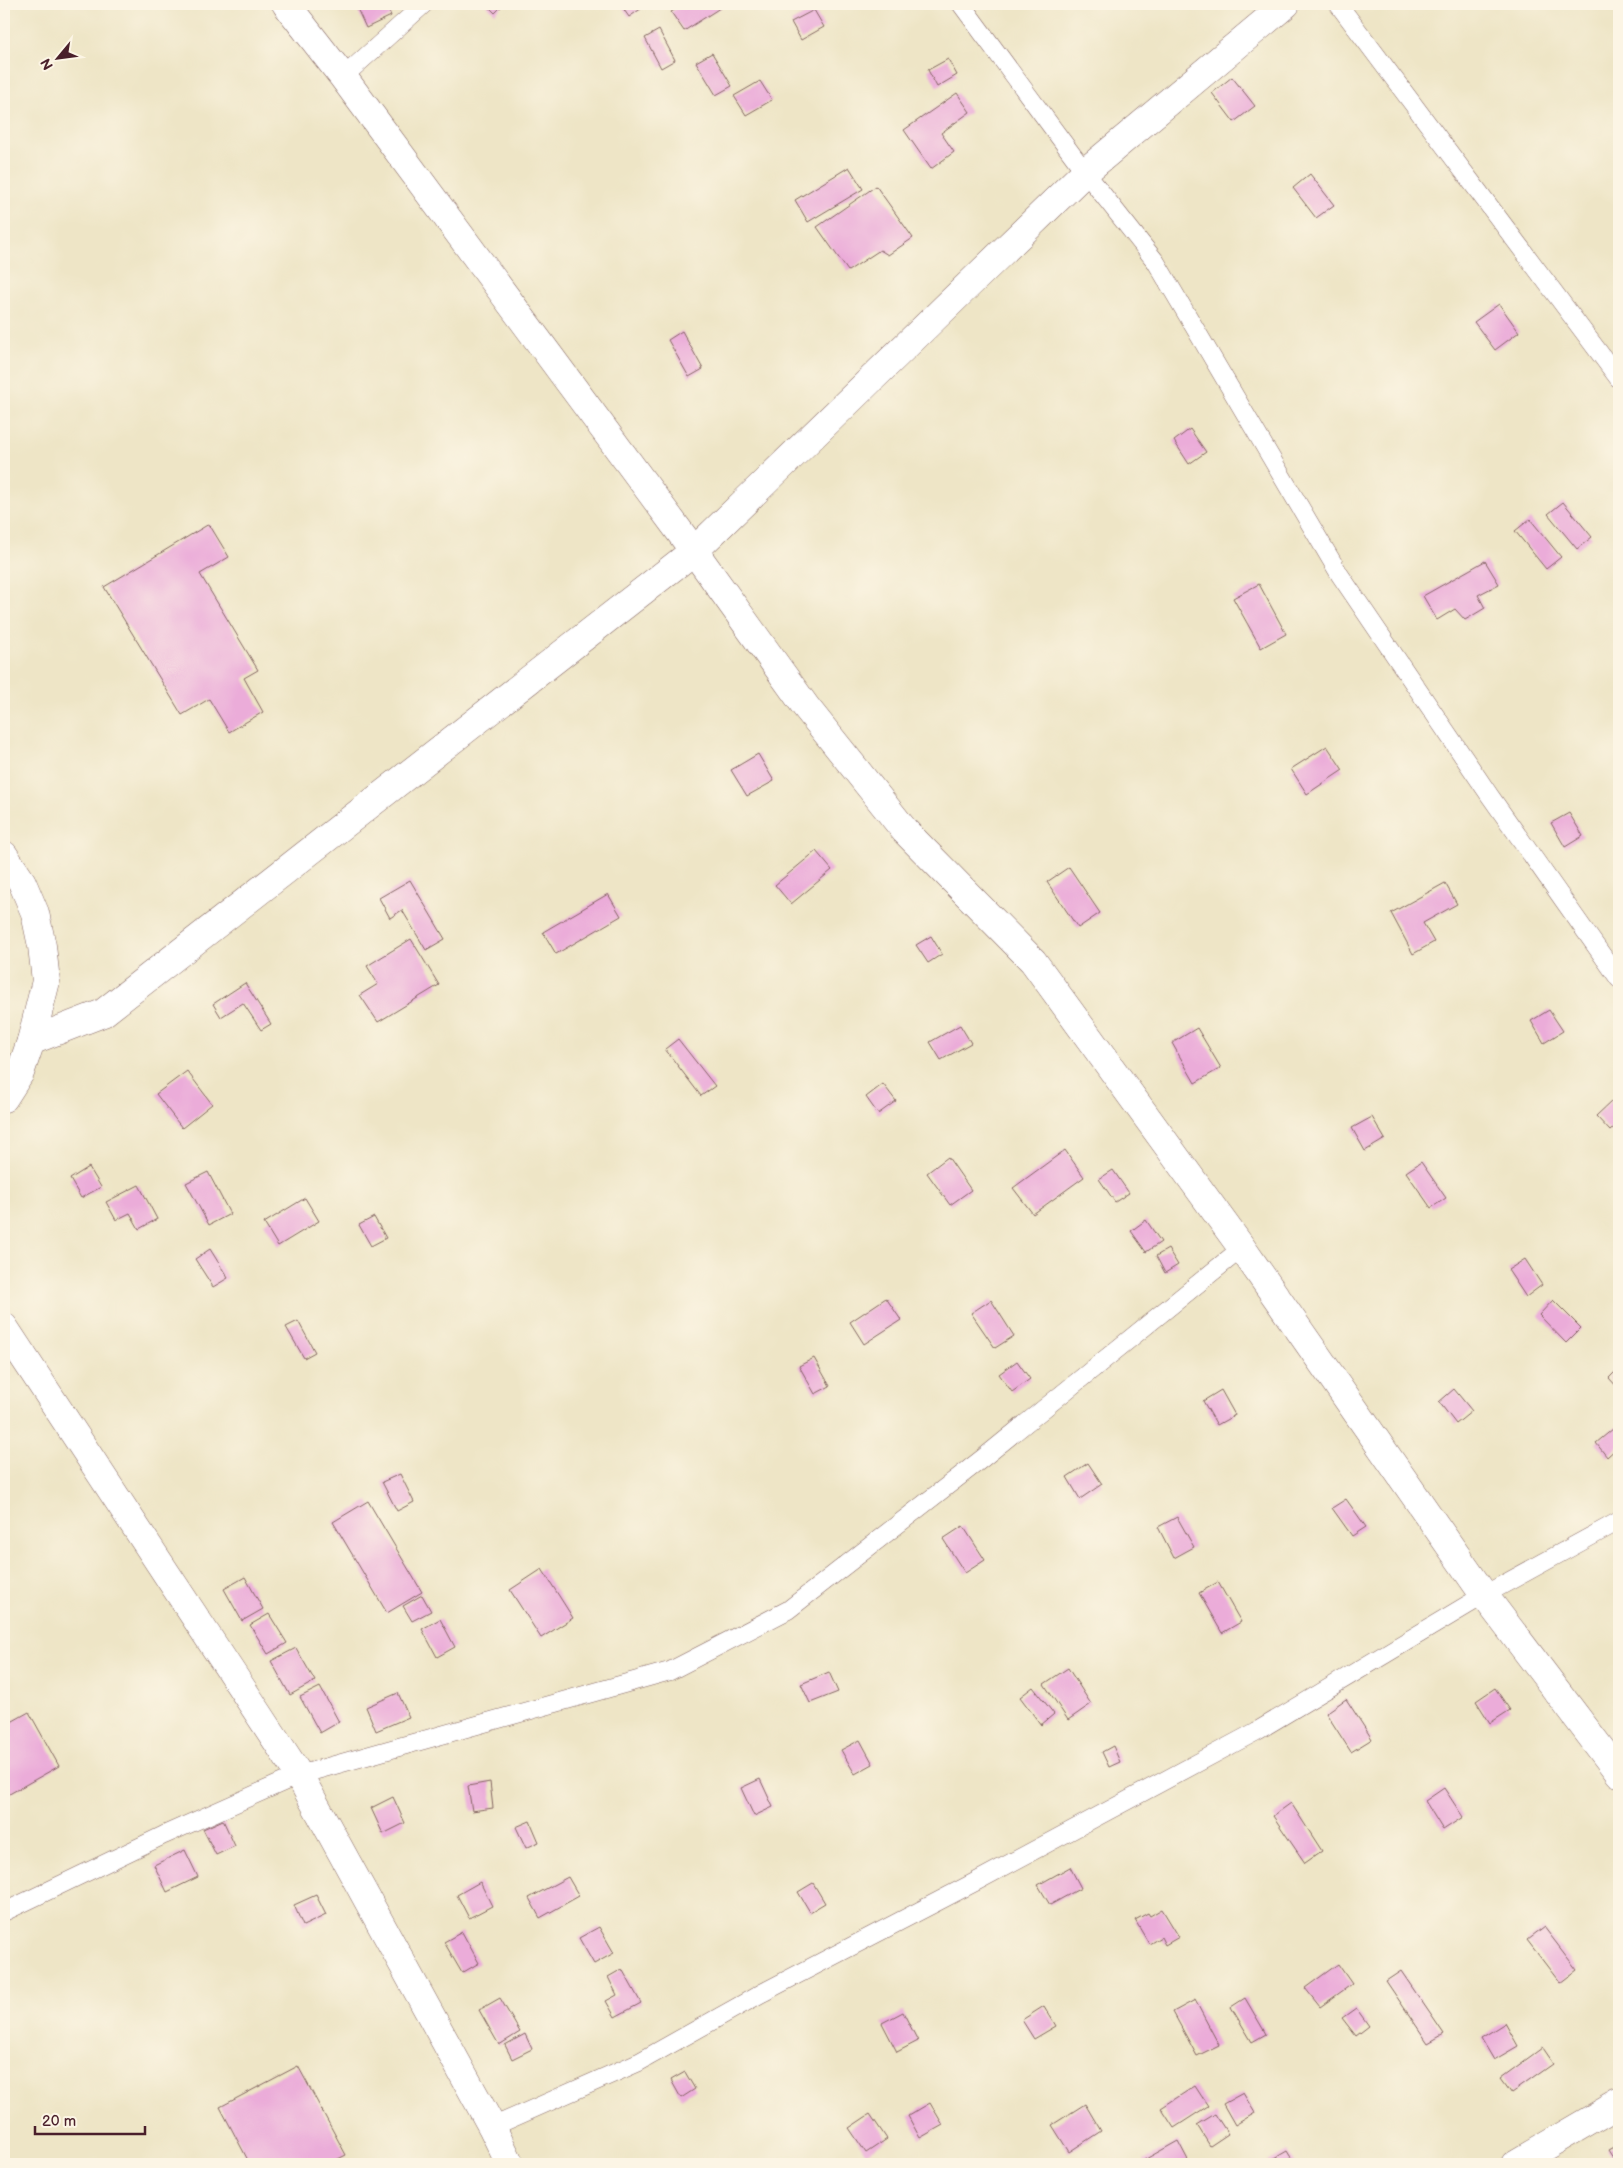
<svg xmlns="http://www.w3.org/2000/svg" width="1623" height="2168" viewBox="0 0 1623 2168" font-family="'Balsamiq Sans',sans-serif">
<rect width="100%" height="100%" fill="#fcf5e5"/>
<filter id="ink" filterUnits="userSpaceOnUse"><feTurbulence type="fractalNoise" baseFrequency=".02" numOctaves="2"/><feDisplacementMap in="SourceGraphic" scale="10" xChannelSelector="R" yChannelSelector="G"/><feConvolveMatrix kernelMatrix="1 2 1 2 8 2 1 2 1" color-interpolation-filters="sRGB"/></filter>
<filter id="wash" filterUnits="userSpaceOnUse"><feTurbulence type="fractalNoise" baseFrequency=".0096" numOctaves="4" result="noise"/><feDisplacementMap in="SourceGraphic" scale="20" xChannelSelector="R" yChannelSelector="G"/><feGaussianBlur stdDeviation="1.12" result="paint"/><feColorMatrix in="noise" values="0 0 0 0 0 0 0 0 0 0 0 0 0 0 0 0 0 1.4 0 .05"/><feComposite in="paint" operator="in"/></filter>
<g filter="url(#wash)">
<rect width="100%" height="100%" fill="#eee5c6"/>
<g id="blocks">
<g fill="#ebacd9">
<polygon points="355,4 386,4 391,16 366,28"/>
<polygon points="486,4 504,4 495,13"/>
<polygon points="620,4 643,4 645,6 629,17"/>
<polygon points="684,4 726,4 684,31 671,12"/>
<polygon points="814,10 824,27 801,40 791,22"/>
<polygon points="659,30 675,60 661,68 645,38"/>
<polygon points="712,53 732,86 716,95 696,62"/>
<polygon points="948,59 957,75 937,87 928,70"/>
<polygon points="1232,77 1255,106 1234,122 1212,93"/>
<polygon points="760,81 772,100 746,115 734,96"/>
<polygon points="957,93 970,112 941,133 954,152 931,169 904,130"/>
<polygon points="849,167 863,189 808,222 795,200"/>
<polygon points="1310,174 1334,205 1316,218 1293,188"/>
<polygon points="876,186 913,238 888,255 880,250 848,271 817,227"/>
<polygon points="1499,304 1519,332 1495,350 1474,322"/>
<polygon points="682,331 703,369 689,377 668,340"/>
<polygon points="1190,429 1206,452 1189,464 1174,441"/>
<polygon points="1563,502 1592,537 1577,549 1548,514"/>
<polygon points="1530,519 1561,557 1546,569 1515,531"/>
<polygon points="209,524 229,557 200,574 258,670 244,678 263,712 229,732 209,699 182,715 104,587"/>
<polygon points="1485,561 1499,584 1478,595 1485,608 1465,620 1455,609 1437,620 1423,596"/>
<polygon points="1259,584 1286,634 1261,648 1233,598"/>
<polygon points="1327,746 1343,770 1307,794 1291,769"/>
<polygon points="758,754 774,781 747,796 731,770"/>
<polygon points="1569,813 1583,836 1565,847 1551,823"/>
<polygon points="816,851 832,870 791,904 775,885"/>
<polygon points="1069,867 1100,913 1078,928 1047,882"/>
<polygon points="410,880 445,939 426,950 402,910 390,918 379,898"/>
<polygon points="1445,883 1457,904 1423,923 1434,942 1413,954 1391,913"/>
<polygon points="608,894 621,916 556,954 543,932"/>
<polygon points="931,936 942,954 928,963 916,945"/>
<polygon points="411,939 439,985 378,1022 360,995 378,984 367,966"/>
<polygon points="245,983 271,1024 261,1030 243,1003 221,1017 213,1004"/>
<polygon points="1549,1010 1563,1031 1544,1043 1531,1021"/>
<polygon points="960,1025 971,1043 941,1060 930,1042"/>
<polygon points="1197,1028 1221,1068 1195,1083 1172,1043"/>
<polygon points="678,1039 715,1086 701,1096 665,1049"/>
<polygon points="187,1071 212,1104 182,1128 156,1094"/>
<polygon points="883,1084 896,1101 878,1114 866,1097"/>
<polygon points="1612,1101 1619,1109 1619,1123 1610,1131 1596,1116"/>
<polygon points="1372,1117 1385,1139 1365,1151 1352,1128"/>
<polygon points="1065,1150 1084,1177 1033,1214 1013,1188"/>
<polygon points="948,1157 971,1190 950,1205 927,1173"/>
<polygon points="1421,1162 1446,1198 1431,1208 1406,1172"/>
<polygon points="89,1167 101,1187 81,1198 70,1179"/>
<polygon points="1113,1170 1129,1193 1115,1202 1099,1179"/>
<polygon points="208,1172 230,1214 209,1225 186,1183"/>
<polygon points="139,1185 157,1219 139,1229 130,1213 116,1220 106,1202"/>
<polygon points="305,1198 319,1221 278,1246 264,1223"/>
<polygon points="374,1217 386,1238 371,1246 359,1225"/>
<polygon points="1146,1220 1161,1242 1146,1252 1131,1231"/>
<polygon points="210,1249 228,1278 213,1287 195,1259"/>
<polygon points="1168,1249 1178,1265 1165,1273 1156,1256"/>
<polygon points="1525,1259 1542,1285 1526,1297 1508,1270"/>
<polygon points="886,1298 901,1320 864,1344 850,1322"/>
<polygon points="991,1300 1014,1336 995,1348 971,1313"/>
<polygon points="1553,1300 1581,1328 1566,1343 1539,1315"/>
<polygon points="298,1321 315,1352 304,1358 286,1327"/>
<polygon points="814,1358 830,1386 815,1394 799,1366"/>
<polygon points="1017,1361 1030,1379 1012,1392 999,1374"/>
<polygon points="1619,1368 1619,1389 1609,1378"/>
<polygon points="1454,1389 1472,1411 1456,1424 1439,1402"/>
<polygon points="1221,1390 1235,1415 1217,1425 1203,1401"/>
<polygon points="1619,1424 1619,1446 1607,1457 1596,1443"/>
<polygon points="1088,1463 1102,1484 1080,1499 1067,1477"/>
<polygon points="400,1474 414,1502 397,1511 382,1482"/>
<polygon points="1346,1499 1366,1527 1352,1536 1332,1508"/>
<polygon points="368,1501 422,1592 387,1613 333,1522"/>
<polygon points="1177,1517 1194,1547 1174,1558 1158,1527"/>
<polygon points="963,1526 985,1560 965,1573 943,1539"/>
<polygon points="542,1569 573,1618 541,1638 510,1590"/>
<polygon points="245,1577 263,1609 242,1621 224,1589"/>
<polygon points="1218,1582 1241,1622 1222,1633 1199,1593"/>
<polygon points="422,1595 431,1611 412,1621 403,1606"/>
<polygon points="269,1614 287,1643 268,1654 250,1625"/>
<polygon points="440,1619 455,1647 437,1657 422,1629"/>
<polygon points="296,1648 315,1681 290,1695 271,1661"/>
<polygon points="1068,1668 1091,1704 1068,1720 1044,1684"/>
<polygon points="829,1672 838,1692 810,1703 801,1684"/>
<polygon points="320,1687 339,1722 320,1733 300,1697"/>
<polygon points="1033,1687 1054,1714 1041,1725 1020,1697"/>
<polygon points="1495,1688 1510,1710 1490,1723 1476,1701"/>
<polygon points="398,1693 409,1717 376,1731 366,1707"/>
<polygon points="1346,1699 1372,1739 1351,1752 1326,1713"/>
<polygon points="29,1712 59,1766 4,1797 4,1726"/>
<polygon points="860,1740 873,1764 855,1774 841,1750"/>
<polygon points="1113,1746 1120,1762 1109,1767 1102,1752"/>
<polygon points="760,1779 773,1807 754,1816 741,1788"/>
<polygon points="490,1782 493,1808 472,1811 468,1786"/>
<polygon points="1444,1788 1463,1817 1443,1830 1425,1801"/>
<polygon points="393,1797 405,1823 383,1834 371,1808"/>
<polygon points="1291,1803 1322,1851 1305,1863 1273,1816"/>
<polygon points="223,1820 235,1846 216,1855 203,1829"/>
<polygon points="530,1821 539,1842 526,1848 516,1827"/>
<polygon points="185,1850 198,1877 167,1892 154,1865"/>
<polygon points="1070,1867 1081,1888 1050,1905 1038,1885"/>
<polygon points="568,1877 579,1896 540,1918 529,1898"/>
<polygon points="480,1882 492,1906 469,1918 457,1895"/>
<polygon points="813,1883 825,1903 810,1912 798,1892"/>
<polygon points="316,1895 326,1915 303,1926 294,1905"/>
<polygon points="1162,1909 1179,1937 1165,1945 1161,1937 1149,1944 1135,1920 1148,1913 1150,1916"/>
<polygon points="599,1927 614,1953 594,1964 579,1938"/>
<polygon points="1544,1927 1577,1970 1560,1983 1527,1940"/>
<polygon points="462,1932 479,1963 462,1973 444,1942"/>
<polygon points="1338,1964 1352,1984 1320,2007 1305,1988"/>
<polygon points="622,1969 641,2003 615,2017 606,2001 617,1995 608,1977"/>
<polygon points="1401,1971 1444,2034 1428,2043 1386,1981"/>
<polygon points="500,1998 520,2032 499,2045 479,2010"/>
<polygon points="1245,1998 1266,2034 1252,2042 1231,2007"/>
<polygon points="1195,2000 1219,2045 1197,2056 1173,2012"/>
<polygon points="1044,2006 1056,2026 1034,2039 1022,2020"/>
<polygon points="1356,2008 1369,2026 1356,2036 1342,2018"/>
<polygon points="903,2012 918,2041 897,2052 882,2023"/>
<polygon points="1505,2023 1518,2046 1494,2060 1481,2038"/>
<polygon points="525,2034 532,2049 512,2059 505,2045"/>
<polygon points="1542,2048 1553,2064 1512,2093 1501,2078"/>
<polygon points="298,2066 346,2155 328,2164 250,2164 220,2107"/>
<polygon points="685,2072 695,2089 681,2098 671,2080"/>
<polygon points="1195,2086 1208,2106 1174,2128 1161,2108"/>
<polygon points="1243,2093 1255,2113 1235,2125 1223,2104"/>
<polygon points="930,2103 943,2125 920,2138 908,2116"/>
<polygon points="1085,2104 1101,2131 1069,2152 1052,2125"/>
<polygon points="870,2114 887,2139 866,2153 849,2128"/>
<polygon points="1215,2114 1228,2134 1210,2146 1197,2125"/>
<polygon points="1178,2141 1188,2160 1182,2164 1146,2164 1144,2160"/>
<polygon points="1619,2144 1619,2164 1617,2164 1608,2150"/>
<polygon points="1287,2151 1295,2164 1269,2164 1268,2162"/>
</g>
</g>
</g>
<g filter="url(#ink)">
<use href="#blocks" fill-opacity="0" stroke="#836461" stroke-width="1"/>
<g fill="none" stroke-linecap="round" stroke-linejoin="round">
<defs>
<g id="service">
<polyline points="961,4 1085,172 1156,262 1340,575 1490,796 1619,979"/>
<polyline points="1338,4 1619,379"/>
<polyline points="343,77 424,4"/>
<polyline points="4,1912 164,1835 299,1775 670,1671 788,1610 983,1458 1242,1248"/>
<polyline points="492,2127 639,2062 762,1993 977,1881 1257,1731 1484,1595 1619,1521"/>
</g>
<g id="minor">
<polyline points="286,4 343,77 694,551 806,707 905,831 1033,961 1242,1248 1484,1595 1619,1773"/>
<polyline points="4,855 22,882 35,913 42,946 46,981 31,1041 20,1073 4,1098"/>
<polyline points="31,1041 103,1013 694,551 1085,172 1286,4"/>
<polyline points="4,1327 299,1775 492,2127 510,2164"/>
<polyline points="1515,2164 1619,2103"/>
</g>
</defs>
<use href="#service" stroke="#836461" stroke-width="19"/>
<use href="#minor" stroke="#836461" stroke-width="29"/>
<use href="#service" stroke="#fff" stroke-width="18"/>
<use href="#minor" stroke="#fff" stroke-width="28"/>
</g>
</g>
<rect width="1623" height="2168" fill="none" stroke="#fcf5e5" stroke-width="20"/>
<g transform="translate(58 58) rotate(241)" stroke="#fcf5e5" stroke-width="4" paint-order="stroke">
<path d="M0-4L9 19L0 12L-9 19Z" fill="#4a1f2b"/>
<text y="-8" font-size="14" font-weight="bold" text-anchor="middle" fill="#4a1f2b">N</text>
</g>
<path d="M35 2126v8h110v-8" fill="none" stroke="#4a1f2b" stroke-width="2.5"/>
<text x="42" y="2126" font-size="15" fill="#4a1f2b" stroke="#fcf5e5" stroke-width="4" paint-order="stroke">20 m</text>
</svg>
